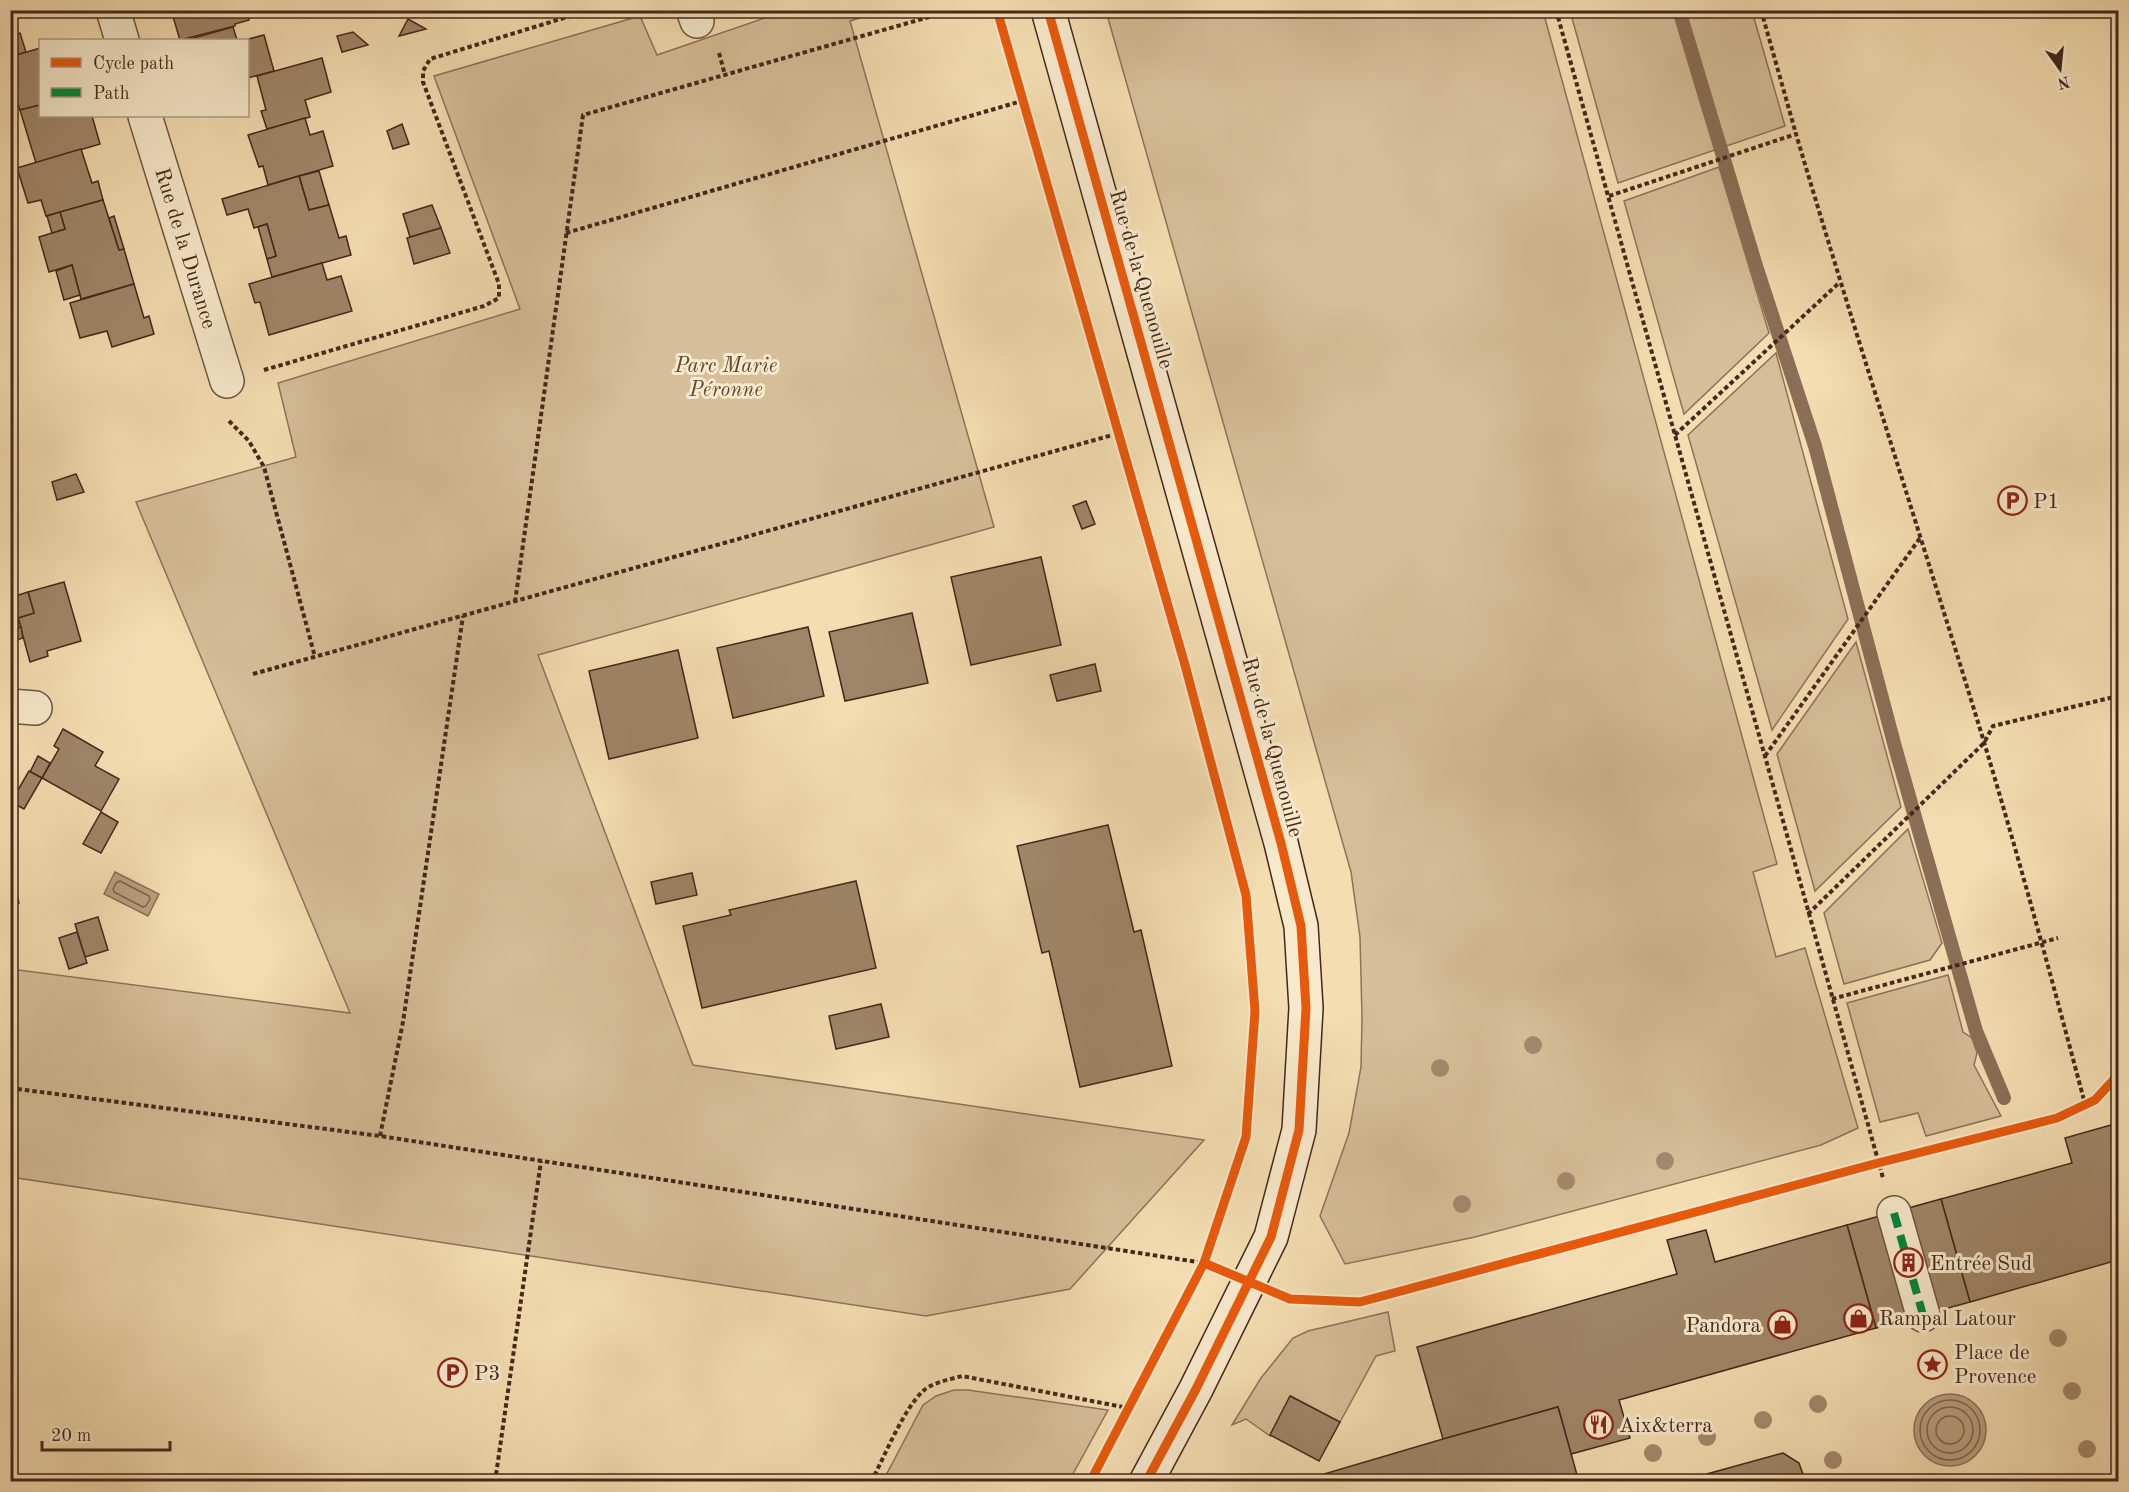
<svg xmlns="http://www.w3.org/2000/svg" width="2129" height="1492" viewBox="0 0 2129 1492" font-family="'Old Standard TT',serif">
<rect width="100%" height="100%" fill="#f3ddb1"/>
<filter id="stains"><feTurbulence type="fractalNoise" baseFrequency=".00333" numOctaves="4"/><feColorMatrix values="0 0 0 0 .2 0 0 0 0 .09 0 0 0 0 .02 0 0 0 .5 -.17"/></filter>
<radialGradient id="worn" r=".72"><stop offset=".6" stop-color="#630" stop-opacity="0"/><stop offset="1" stop-color="#630" stop-opacity=".3"/></radialGradient>
<g fill="#d5be98" stroke="#8d725a" stroke-width="1.5">
<polygon points="788,10 882,11 850,21 994,527 538,655 693,1065 1204,1140 1070,1289 926,1316 11,1177 11,969 350,1013 136,502 296,457 278,383 520,309 434,76 640,16 657,55"/>
<polygon points="1106,11 1543,11 1777,864 1753,872 1776,957 1805,948 1858,1128 1821,1145 1475,1237 1345,1264 1320,1216 1349,1133 1361,1067 1362,1017 1360,937 1351,872"/>
<polygon points="1570,11 1752,11 1785,126 1618,183"/>
<polygon points="1719,167 1769,333 1684,414 1624,201"/>
<polygon points="1776,353 1848,619 1772,730 1688,435"/>
<polygon points="1856,642 1901,807 1815,891 1777,754"/>
<polygon points="1908,829 1942,943 1930,960 1844,984 1824,913"/>
<polygon points="1948,975 1963,1032 1972,1038 1977,1053 1974,1065 2001,1116 1926,1136 1918,1113 1880,1122 1847,1003"/>
<polygon points="1388,1312 1395,1351 1376,1356 1340,1422 1291,1396 1270,1436 1246,1419 1232,1425 1261,1378 1293,1338 1308,1331"/>
<polygon points="954,1390 968,1390 1108,1410 1069,1481 883,1481 923,1405 936,1396"/>
</g>
<g fill="#b89f7e" stroke="#8a6f56" stroke-width="1.5">
<polygon points="115,872 159,894 148,916 104,894"/>
<circle cx="1950" cy="1430" r="36"/>
</g>
<g fill="none" stroke-linecap="round" stroke-linejoin="round">
<g stroke="#7e634c" stroke-width="1.5">
<polygon points="120,881 149,896 150,899 146,906 143,907 114,892 113,889 116,883"/>
<circle cx="1950" cy="1430" r="30"/>
<circle cx="1950" cy="1430" r="23"/>
<circle cx="1950" cy="1430" r="14"/>
</g>
<polyline stroke="#8a6f56" stroke-width="14" points="1679,10 1756,266 1815,446 1895,747 1976,1031 2004,1098"/>
</g>
<g fill="#9f8669" stroke="#45271b" stroke-width="1.5">
<polygon points="171,10 246,10 249,20 235,24 235,26 180,40"/>
<polygon points="10,18 16,35 20,33 26,52 10,57"/>
<polygon points="408,19 426,29 399,36"/>
<polygon points="233,27 237,40 190,40 190,39"/>
<polygon points="353,32 368,45 342,52 337,36"/>
<polygon points="264,35 274,71 248,78 248,40 245,40"/>
<polygon points="40,48 40,105 20,110 15,94 10,95 10,57"/>
<polygon points="322,58 331,92 305,100 310,117 267,129 261,111 266,110 257,76"/>
<polygon points="40,105 40,116 92,116 100,144 36,163 20,110"/>
<polygon points="305,118 310,135 323,131 333,166 268,185 263,166 259,167 248,135"/>
<polygon points="402,124 409,144 393,149 387,131"/>
<polygon points="81,149 92,183 98,181 103,200 46,216 41,200 28,203 17,168"/>
<polygon points="319,171 329,205 309,210 299,176"/>
<polygon points="299,176 309,210 329,205 339,238 346,236 351,255 272,277 267,259 276,256 267,224 254,228 248,209 227,215 222,199"/>
<polygon points="103,200 119,250 124,249 134,284 81,299 72,265 49,272 39,237 65,229 60,212"/>
<polygon points="432,205 441,228 410,237 403,214"/>
<polygon points="60,212 65,229 52,233 47,216"/>
<polygon points="114,216 124,249 119,250 109,218"/>
<polygon points="267,224 276,256 267,259 258,227"/>
<polygon points="441,228 450,253 414,264 407,238"/>
<polygon points="322,263 327,280 341,276 352,311 269,335 260,302 255,303 249,284"/>
<polygon points="72,265 80,295 64,300 56,271"/>
<polygon points="134,284 144,318 149,316 154,334 112,347 107,331 80,338 70,303"/>
<polygon points="76,474 84,492 57,500 52,482"/>
<polygon points="1086,501 1095,524 1082,529 1073,506"/>
<polygon points="1041,557 1061,645 971,665 951,577"/>
<polygon points="64,582 81,641 47,651 48,656 30,662 18,618 34,613 28,592"/>
<polygon points="10,592 21,627 10,631"/>
<polygon points="28,592 34,613 18,618 12,597"/>
<polygon points="912,613 928,683 845,701 829,632"/>
<polygon points="21,627 23,638 10,642 10,631"/>
<polygon points="808,627 824,696 733,718 717,648"/>
<polygon points="678,650 698,738 609,759 589,671"/>
<polygon points="1095,664 1101,691 1057,701 1050,675"/>
<polygon points="63,729 103,752 95,766 119,779 101,811 42,778 59,749 54,746"/>
<polygon points="38,756 50,763 42,778 30,772"/>
<polygon points="29,771 42,778 24,809 11,802"/>
<polygon points="101,812 118,822 101,853 83,844"/>
<polygon points="1108,825 1134,932 1141,930 1172,1066 1080,1087 1049,951 1042,953 1017,846"/>
<polygon points="692,873 697,895 656,904 651,882"/>
<polygon points="856,881 876,968 702,1008 683,926 731,915 729,910"/>
<polygon points="14,883 19,903 10,906 10,884"/>
<polygon points="98,917 108,950 85,957 75,924"/>
<polygon points="77,932 87,963 69,969 59,938"/>
<polygon points="881,1004 889,1037 836,1049 829,1016"/>
<polygon points="2118,1123 2118,1260 1970,1302 1941,1199 2072,1163 2065,1138"/>
<polygon points="1941,1199 1970,1302 1876,1328 1847,1225"/>
<polygon points="1847,1225 1876,1328 1619,1400 1630,1438 1571,1454 1558,1407 1443,1439 1417,1347 1677,1274 1667,1240 1706,1230 1715,1262"/>
<polygon points="1290,1396 1340,1422 1319,1461 1270,1435"/>
<polygon points="1558,1407 1579,1482 1297,1482 1443,1439"/>
<polygon points="1783,1453 1799,1463 1805,1480 1804,1482 1703,1482 1707,1474"/>
</g>
<g fill="none" stroke-linecap="round" stroke-linejoin="round">
<defs>
<g id="street">
<polyline points="113,10 122,40"/>
<polyline points="693,10 697,21"/>
<polyline points="145,116 227,381"/>
<polyline points="10,706 35,708"/>
<polyline points="1894,1213 1923,1315"/>
</g>
<polyline id="secondary" points="1048,10 1281,843 1301,926 1306,1008 1299,1130 1271,1237 1196,1389 1146,1482"/>
</defs>
<use href="#street" stroke="#705440" stroke-width="36"/>
<use href="#secondary" stroke="#45271b" stroke-width="36"/>
<g stroke="#45271b" stroke-width="4" stroke-dasharray="4.5 3" stroke-linecap="butt">
<polyline points="1556,10 1883,1178"/>
<polyline points="1761,10 1796,134"/>
<polyline points="719,53 725,75"/>
<path d="M1609,196L1796,134C1856,337 1922,539 1984,742C2020,862 2053,983 2085,1104"/>
<polyline points="566,233 1022,101"/>
<polyline points="264,370 484,306 499,298 499,284 423,82 423,71 430,59 590,10"/>
<polyline points="229,421 249,441 264,467 315,657"/>
<polyline points="1675,435 1840,282"/>
<polyline points="515,602 583,115 954,10"/>
<polyline points="253,674 1127,431"/>
<polyline points="1765,756 1920,538"/>
<polyline points="1808,914 1984,743 1993,726 2118,696"/>
<polyline points="1832,999 2058,938"/>
<polyline points="10,1088 380,1136 1204,1263"/>
<polyline points="380,1136 403,1022 463,616"/>
<polyline points="1290,1299 1360,1302 1878,1163 2057,1118 2095,1100 2118,1075"/>
<polyline points="495,1482 541,1161"/>
<path d="M871,1482C885,1456 902,1412 922,1392C932,1382 949,1380 962,1376L1128,1408"/>
</g>
<use href="#street" stroke="#f7e9cc" stroke-width="33"/>
<use href="#secondary" stroke="#f7e9cc" stroke-width="33"/>
<polyline stroke="#00873e" stroke-width="8" stroke-dasharray="15 8" stroke-linecap="butt" points="1894,1213 1923,1315"/>
<defs>
<g id="cycleway">
<polyline points="997,10 1185,665 1246,895 1255,1011 1246,1137 1204,1263 1090,1482"/>
<polyline points="1048,10 1281,843 1301,926 1306,1008 1299,1130 1271,1237 1196,1389 1146,1482"/>
<polyline points="1204,1263 1290,1299 1360,1302 1878,1163 2057,1118 2095,1100 2118,1075"/>
</g>
</defs>
<use href="#cycleway" stroke="#f7e9cc" stroke-width="13"/>
<use href="#cycleway" stroke="#e8590c" stroke-width="9"/>
</g>
<g fill="#a3896c">
<circle cx="1533" cy="1045" r="9"/>
<circle cx="1440" cy="1068" r="9"/>
<circle cx="1665" cy="1161" r="9"/>
<circle cx="1566" cy="1181" r="9"/>
<circle cx="1462" cy="1204" r="9"/>
<circle cx="2058" cy="1338" r="9"/>
<circle cx="2072" cy="1391" r="9"/>
<circle cx="1818" cy="1404" r="9"/>
<circle cx="1763" cy="1420" r="9"/>
<circle cx="1707" cy="1437" r="9"/>
<circle cx="2087" cy="1449" r="9"/>
<circle cx="1653" cy="1453" r="9"/>
<circle cx="1833" cy="1460" r="9"/>
</g>
<defs>
<symbol id="parking-ring" viewBox="-11 -11 22 22"><circle r="9.5" fill="#f7e9cc" stroke="#8f2418" stroke-width="1.5"/><path d="M-3.5-5.5H1a3.5 3.5 0 0 1 0 7H-1V5.5H-3.5ZM-1-3.4V-.6H.8a1.4 1.4 0 0 0 0-2.8Z" fill="#8f2418"/></symbol>
<symbol id="building-ring" viewBox="-11 -11 22 22"><circle r="9.5" fill="#f7e9cc" stroke="#8f2418" stroke-width="1.5"/><path d="M-4-6H4V6H1V3H-1V6H-4ZM-2.5-4.3h1.7v1.8h-1.7ZM.8-4.3h1.7v1.8H.8ZM-2.5-1h1.7V.8h-1.7ZM.8-1h1.7V.8H.8Z" fill="#8f2418"/></symbol>
<symbol id="shop-ring" viewBox="-11 -11 22 22"><circle r="9.5" fill="#f7e9cc" stroke="#8f2418" stroke-width="1.5"/><path d="M-5-2.5h2.3a2.7 3.5 0 0 1 5.4 0H5L5.5 6h-11ZM-1.5-2.5h3a1.5 2.3 0 0 0-3 0Z" fill="#8f2418"/></symbol>
<symbol id="sight-ring" viewBox="-11 -11 22 22"><circle r="9.5" fill="#f7e9cc" stroke="#8f2418" stroke-width="1.5"/><path d="M0-6L1.8-2.2L6-1.7L2.9 1.2L3.7 5.4L0 3.3L-3.7 5.4L-2.9 1.2L-6-1.7L-1.8-2.2Z" fill="#8f2418"/></symbol>
<symbol id="restaurant-ring" viewBox="-11 -11 22 22"><circle r="9.5" fill="#f7e9cc" stroke="#8f2418" stroke-width="1.5"/><path d="M-5-6h1v4h1v-4h1v4h1v-4h1v5L-1.5 .5V6h-2V.5L-5-1ZM5-6V6H3V1.5H1.5Q1.5-4 5-6Z" fill="#8f2418"/></symbol>
</defs>
<g fill-rule="evenodd">
<use href="#parking-ring" x="1996" y="484" width="33" height="33"/>
<use href="#building-ring" x="1892" y="1246" width="33" height="33"/>
<use href="#shop-ring" x="1842" y="1302" width="33" height="33"/>
<use href="#shop-ring" x="1766" y="1308" width="33" height="33"/>
<use href="#sight-ring" x="1916" y="1348" width="33" height="33"/>
<use href="#parking-ring" x="436" y="1356" width="33" height="33"/>
<use href="#restaurant-ring" x="1582" y="1408" width="33" height="33"/>
</g>
<g text-anchor="middle" stroke-width="6" stroke-linejoin="round" paint-order="stroke">
<g font-size="21" fill="#45271b" stroke="#f7e9cc">
<text transform="translate(186 248) rotate(73)" y="7">Rue de la Durance</text>
<text transform="translate(1142 279) rotate(74)" y="7">Rue de la Quenouille</text>
<text transform="translate(1273 747) rotate(75)" y="7">Rue de la Quenouille</text>
</g>
<g font-size="21" font-style="italic" fill="#624534" stroke="#f7e9cc">
<text x="726" y="372">Parc Marie<tspan x="726" dy="24">Péronne</tspan></text>
</g>
<g font-size="21" fill="#45271b" stroke="#f7e9cc" text-anchor="start">
<text x="2033" y="508">P1</text>
<text x="1930" y="1270">Entrée Sud</text>
<text x="1879" y="1325">Rampal Latour</text>
<text x="1761" y="1332" text-anchor="end">Pandora</text>
<text x="1954" y="1359">Place de<tspan x="1954" dy="24">Provence</tspan></text>
<text x="474" y="1380">P3</text>
<text x="1619" y="1432">Aix&amp;terra</text>
</g>
</g>
<rect width="2129" height="1492" fill="none" stroke="#f3ddb1" stroke-width="36"/>
<rect x="12" y="12" width="2105" height="1468" fill="none" stroke="#45271b" stroke-width="3"/>
<rect x="18" y="18" width="2093" height="1456" fill="none" stroke="#45271b" stroke-width="1.5"/>
<rect x="39" y="39" width="210" height="78" fill="#f7e9cc" stroke="#b09b85" stroke-width="1.5"/>
<rect x="51" y="58" width="30" height="9" fill="#e8590c" stroke="#b09b85" stroke-width="1.5"/>
<text x="93" y="69" font-size="18" fill="#45271b">Cycle path</text>
<rect x="51" y="88" width="30" height="9" fill="#00873e" stroke="#b09b85" stroke-width="1.5"/>
<text x="93" y="99" font-size="18" fill="#45271b">Path</text>
<g transform="translate(2060 69) rotate(165)" stroke="#f7e9cc" stroke-width="4.5" paint-order="stroke">
<path d="M0-4.5L10 22L0 15L-10 22Z" fill="#45271b"/>
<text y="-9" font-size="16" font-weight="bold" text-anchor="middle" fill="#45271b">N</text>
</g>
<path d="M42 1441v9h128v-9" fill="none" stroke="#45271b" stroke-width="3"/>
<text x="51" y="1441" font-size="18" fill="#45271b" stroke="#f7e9cc" stroke-width="4.5" paint-order="stroke">20 m</text>
<rect width="100%" height="100%" filter="url(#stains)"/>
<rect width="100%" height="100%" fill="url(#worn)"/>
</svg>
